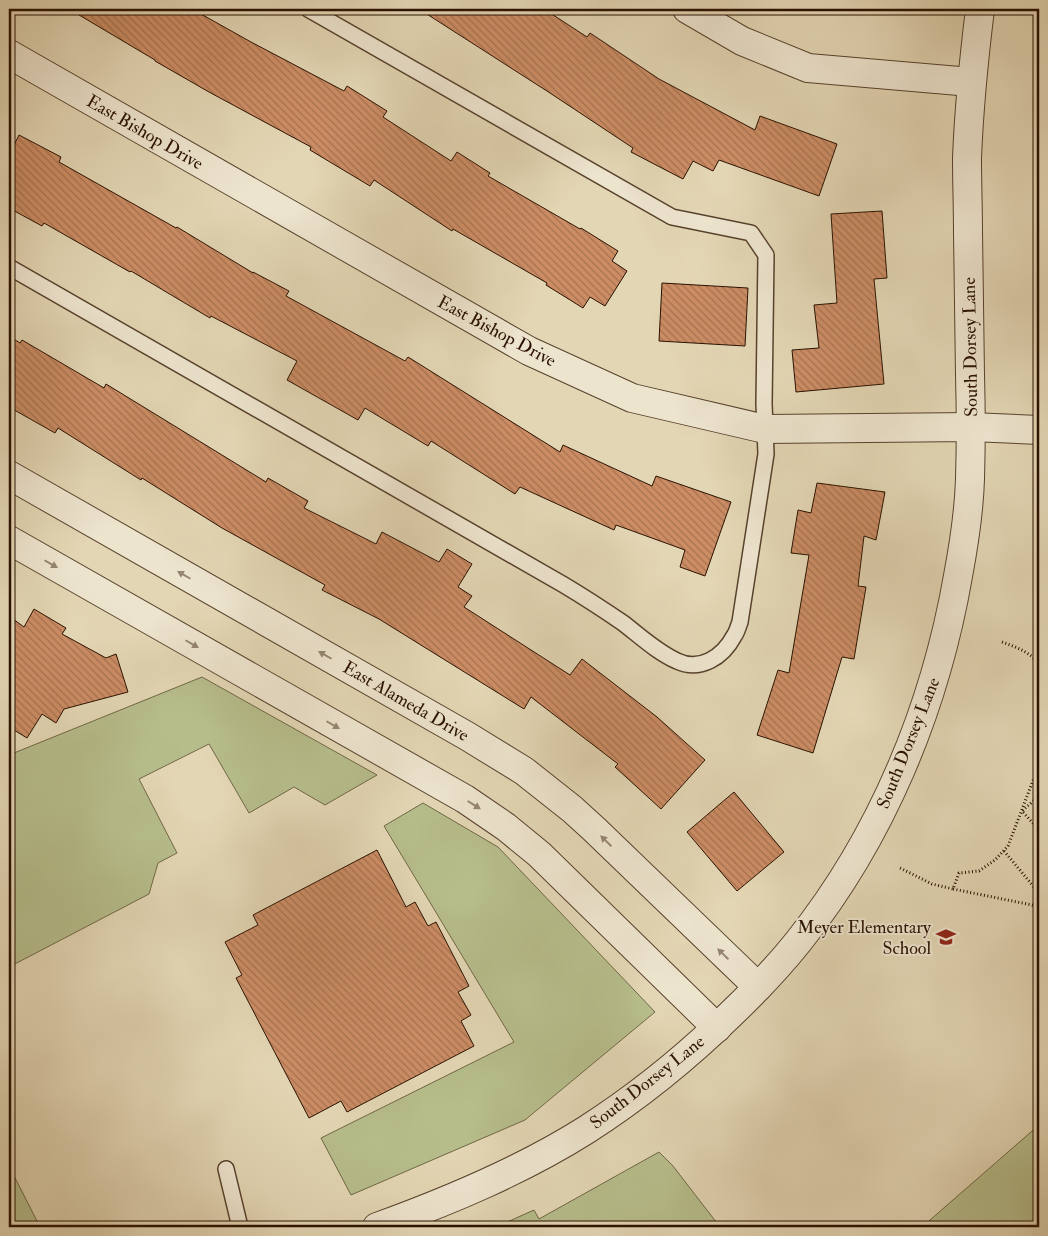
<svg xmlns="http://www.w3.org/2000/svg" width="1048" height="1236" viewBox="0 0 1048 1236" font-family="'IM FELL Double Pica',serif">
<defs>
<pattern id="building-back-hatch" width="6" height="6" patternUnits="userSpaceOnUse" patternTransform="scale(1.25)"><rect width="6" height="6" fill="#cc8d65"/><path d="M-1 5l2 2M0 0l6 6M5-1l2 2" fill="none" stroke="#a67251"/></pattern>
</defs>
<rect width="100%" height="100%" fill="#e3d6b4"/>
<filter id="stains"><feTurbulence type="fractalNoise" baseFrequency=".004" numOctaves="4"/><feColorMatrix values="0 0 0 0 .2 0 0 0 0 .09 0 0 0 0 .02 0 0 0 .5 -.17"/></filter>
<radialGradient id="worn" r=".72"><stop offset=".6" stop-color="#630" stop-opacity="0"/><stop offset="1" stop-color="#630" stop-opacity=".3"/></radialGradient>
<g fill="#b6bd8b" stroke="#706746">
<polygon points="202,677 377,775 325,805 294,787 249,813 209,744 139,779 177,853 158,863 149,894 9,967 9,755"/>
<polygon points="423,803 498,847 655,1012 525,1120 351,1195 321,1138 514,1042 384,826"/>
<polygon points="1039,1125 1039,1227 922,1227"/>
<polygon points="659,1152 673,1166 720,1227 496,1227 534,1210 539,1219"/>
<polygon points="9,1166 37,1221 9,1227"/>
</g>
<g fill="url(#building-back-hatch)" stroke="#2a1100">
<polygon points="69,9 192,9 251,42 344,91 347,86 387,111 383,117 451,161 457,152 490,173 488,176 580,229 581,228 618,251 612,261 627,271 605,306 590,297 583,308 546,285 547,283 453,229 452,231 374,180 370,186 310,150 311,147 209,92 155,61 155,60"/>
<polygon points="419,9 544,9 587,37 590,33 659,79 755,130 760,116 837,144 819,196 719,160 713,171 693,161 683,179 631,152 633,148 550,93"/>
<polygon points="19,135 61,157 59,162 176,228 177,227 253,273 253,272 289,291 286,296 405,361 408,357 560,452 563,445 652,486 656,476 731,502 705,576 680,567 685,550 616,525 614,530 520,487 515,494 431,441 428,446 365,408 358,420 287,380 297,361 211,316 210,318 131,271 130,272 44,223 42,226 9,208 9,155"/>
<polygon points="882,211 887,278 874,279 884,384 796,392 792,350 819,348 814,305 837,303 831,214"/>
<polygon points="662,283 748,288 745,346 659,341"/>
<polygon points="9,336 20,343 22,340 104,388 106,384 266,482 268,478 308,501 304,508 376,544 382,532 439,562 447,549 472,564 458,587 472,596 464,607 570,675 582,659 657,717 705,760 661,809 615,767 618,764 531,697 524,709 379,619 322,590 325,585 222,528 142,478 141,480 58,428 55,433 9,407"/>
<polygon points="817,483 885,492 876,540 864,536 858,586 866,587 854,659 842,657 813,753 757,735 778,670 789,673 809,555 791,553 798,510 811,513"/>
<polygon points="34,609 66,628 62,634 106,658 116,654 128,692 64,709 56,723 42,714 27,738 9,727 9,616 24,627"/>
<polygon points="734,792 784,852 737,891 687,832"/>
<polygon points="377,850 406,907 415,902 428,926 436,922 469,986 458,992 471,1015 461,1021 474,1046 347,1112 341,1101 309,1118 236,978 242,975 225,942 258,925 253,915"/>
</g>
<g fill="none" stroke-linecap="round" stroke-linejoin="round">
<defs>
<g id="service">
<path d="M9,267L564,585C584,597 604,610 623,623C640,636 657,652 677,661C700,672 723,657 734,636C737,632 738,627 740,622L766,454L764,404L766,255L751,233L672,217L308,9"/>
<polyline points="226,1169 240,1227"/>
</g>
<g id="minor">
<polyline points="687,9 742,41 808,68 971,82"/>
<polyline points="9,54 529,351 632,398 765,429 971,427 1039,430"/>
<polyline points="9,475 467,736 524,771 572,809 594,829 758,987"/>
<polyline points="9,540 465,799 506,827 539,854 717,1028"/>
</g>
<path id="tertiary" d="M377,1227C449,1201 521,1171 586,1130C639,1096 687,1057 732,1013C755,991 778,967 798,942C882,837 935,708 958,576C964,544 969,512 970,479C971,445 971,410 970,375C969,327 969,280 968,233C968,208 967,183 967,158C969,108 974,58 980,9"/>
</defs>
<use href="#service" stroke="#58422d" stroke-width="18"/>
<use href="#minor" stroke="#58422d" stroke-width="30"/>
<use href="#tertiary" stroke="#58422d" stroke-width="30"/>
<g stroke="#2a1100" stroke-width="3" stroke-dasharray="1 2.5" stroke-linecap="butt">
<path d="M1002,642C1016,647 1030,652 1039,664"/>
<polyline points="1039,796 1022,811 1039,830"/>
<polyline points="1004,851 1039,893"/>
<polyline points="900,868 932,884 953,889 959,873 979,871 995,860 1008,846 1039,765"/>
<polyline points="953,889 1037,906 1039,904"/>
<polyline points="505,1227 506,1227"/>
</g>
<use href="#service" stroke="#ede4ce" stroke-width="15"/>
<use href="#minor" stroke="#ede4ce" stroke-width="28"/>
<use href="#tertiary" stroke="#ede4ce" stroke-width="28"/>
</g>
<defs><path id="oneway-solid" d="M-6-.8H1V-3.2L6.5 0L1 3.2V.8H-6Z" transform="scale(1.25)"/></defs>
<g fill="#958571">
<use href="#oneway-solid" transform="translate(51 564) rotate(30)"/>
<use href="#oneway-solid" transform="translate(184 575) rotate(-150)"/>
<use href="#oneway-solid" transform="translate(192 644) rotate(30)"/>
<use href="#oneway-solid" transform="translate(325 655) rotate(-150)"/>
<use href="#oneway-solid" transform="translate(333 725) rotate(30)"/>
<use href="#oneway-solid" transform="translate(474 805) rotate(32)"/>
<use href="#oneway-solid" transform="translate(606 841) rotate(-136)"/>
<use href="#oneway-solid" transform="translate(723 954) rotate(-136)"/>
</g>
<defs>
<symbol id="school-bare" viewBox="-9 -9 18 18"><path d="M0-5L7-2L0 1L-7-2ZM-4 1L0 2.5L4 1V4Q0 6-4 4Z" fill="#8f2418" stroke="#ede4ce" stroke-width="2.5" paint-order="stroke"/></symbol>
</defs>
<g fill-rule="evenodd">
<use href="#school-bare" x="932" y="923" width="28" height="28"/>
</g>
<g text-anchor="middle" stroke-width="4" stroke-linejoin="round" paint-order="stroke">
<g font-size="18" fill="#2a1100" stroke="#ede4ce">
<text transform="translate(145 132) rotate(30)" y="6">East Bishop Drive</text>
<text transform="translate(497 331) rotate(28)" y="6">East Bishop Drive</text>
<text transform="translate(970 347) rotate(-91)" y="6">South Dorsey Lane</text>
<text transform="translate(406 701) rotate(30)" y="6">East Alameda Drive</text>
<text transform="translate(908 743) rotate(-68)" y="6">South Dorsey Lane</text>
<text transform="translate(647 1082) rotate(-38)" y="6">South Dorsey Lane</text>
</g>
<g font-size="18" fill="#2a1100" stroke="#ede4ce" text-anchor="end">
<text x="931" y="933">Meyer Elementary<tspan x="931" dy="21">School</tspan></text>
</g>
</g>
<rect width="1048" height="1236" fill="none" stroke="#e3d6b4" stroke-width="30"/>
<rect x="10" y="10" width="1028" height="1216" fill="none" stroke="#2a1100" stroke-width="2.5"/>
<rect x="15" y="15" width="1018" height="1206" fill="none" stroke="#2a1100"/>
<rect width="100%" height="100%" filter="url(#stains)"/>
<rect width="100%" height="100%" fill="url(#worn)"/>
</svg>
